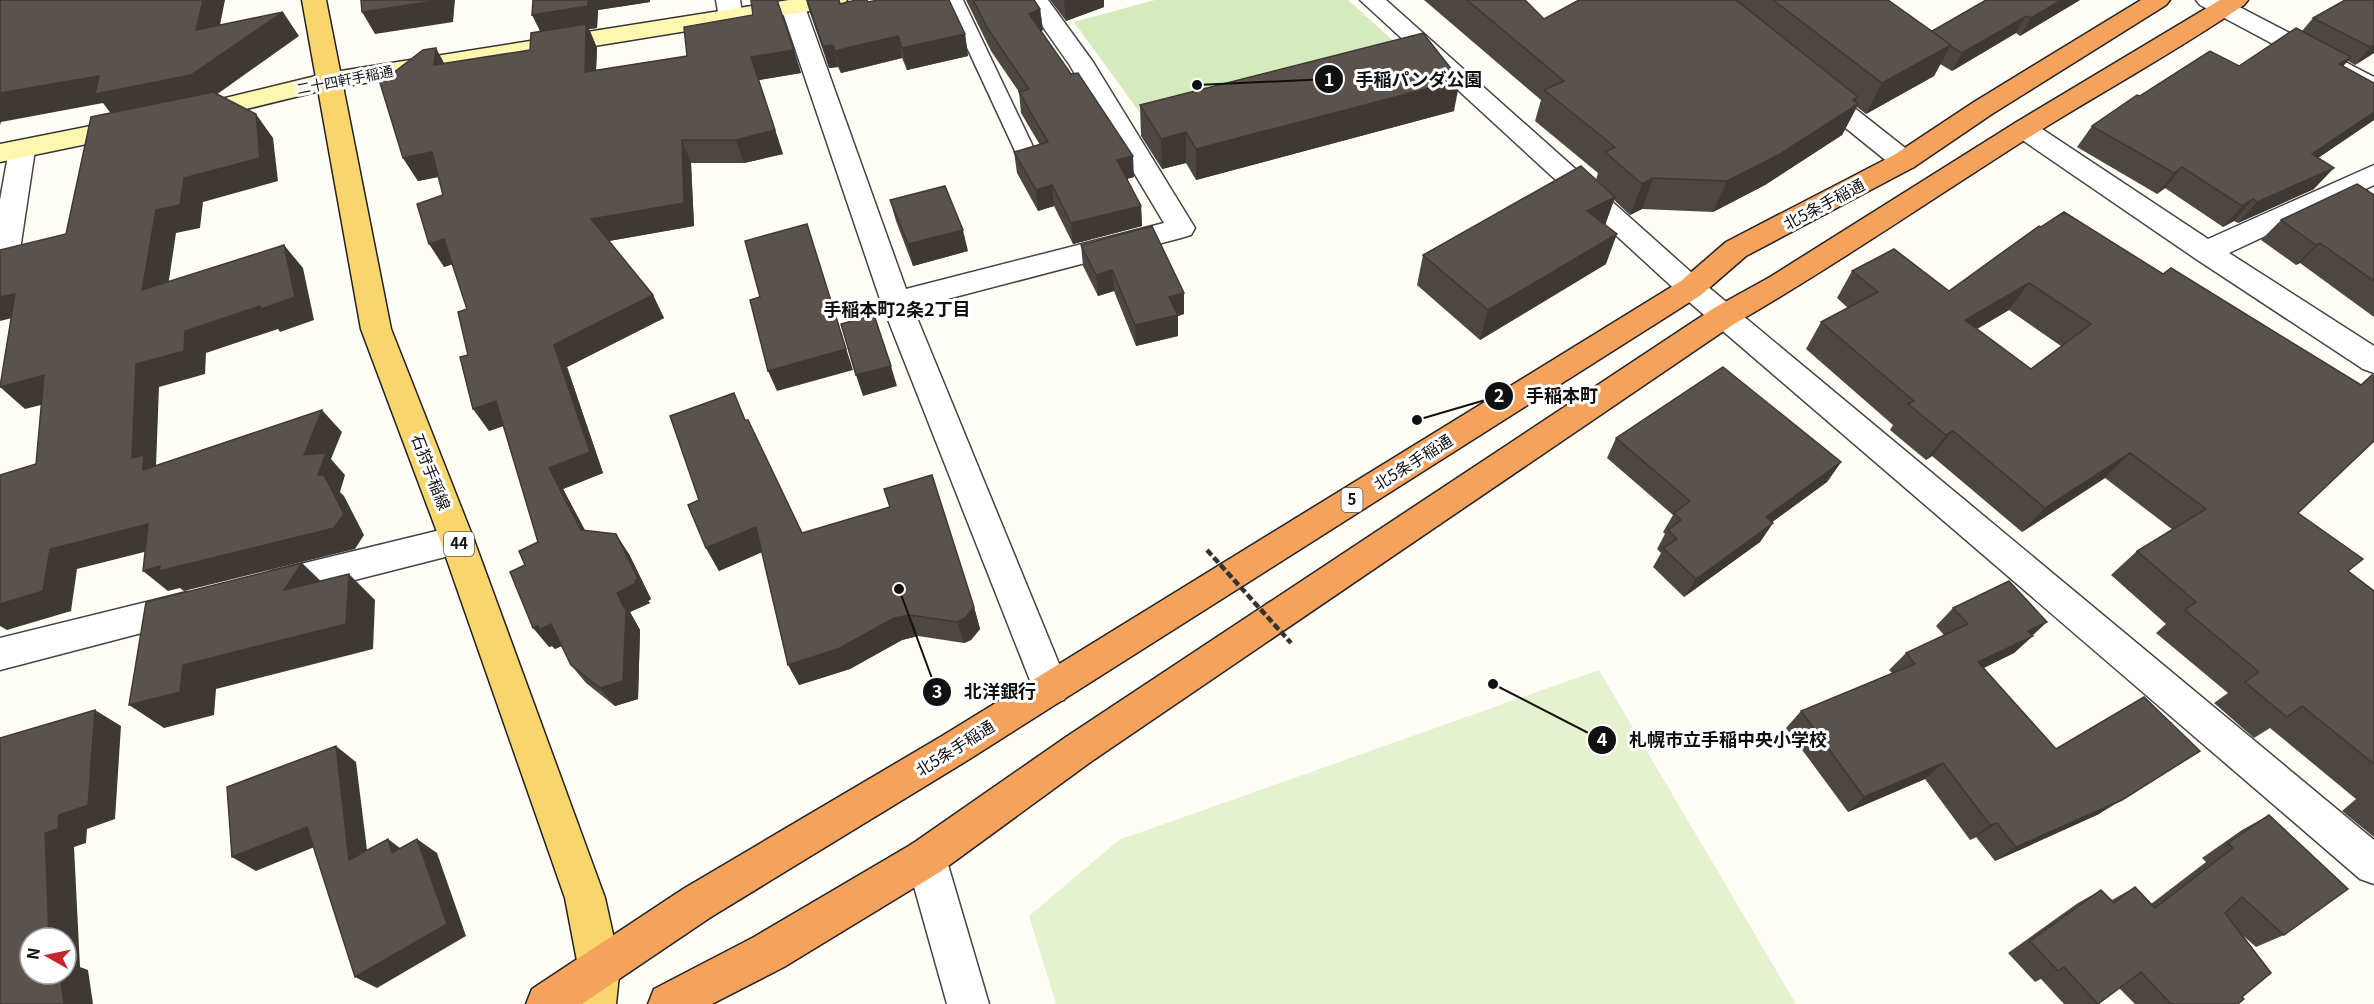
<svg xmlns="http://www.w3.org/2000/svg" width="2374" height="1004" viewBox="0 0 2374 1004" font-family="Georgia,'Noto Sans JP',serif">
<rect width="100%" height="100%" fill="#fffdf5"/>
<polygon fill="#d5ebbd" points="1155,0 1348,0 1407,53 1143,117 1074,22"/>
<polygon fill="#e6f2cf" points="1599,670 1796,1004 1056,1004 1029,916 1119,840"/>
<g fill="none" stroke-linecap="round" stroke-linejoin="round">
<defs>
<polygon id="lane" points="945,0 963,0 1036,153 1033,158 1026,159 1019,158 1016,153"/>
<g id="street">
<polygon points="716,0 740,0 743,18 740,23 731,25 722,23 719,18"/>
<polygon points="794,0 802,2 805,7 906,289 1164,223 1069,64 1024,0 1048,0 1093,62 1195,228 1191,235 1181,238 913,308 1069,688 1064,700 1051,704 1038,700 1033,688 881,302 781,7 784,2"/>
<polygon points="1360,0 1386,0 1701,281 2374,840 2374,884 2360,879 1681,295"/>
<polygon points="2196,0 2226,0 2374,77 2374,95 2365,93 2200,5"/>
<polygon points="1815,82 1824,84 1914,155 1917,161 1914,167 1904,170 1894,167 1806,96 1802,90 1806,84"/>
<polygon points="2024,120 2033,123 2208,239 2374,165 2374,185 2229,253 2374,346 2374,373 2363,369 2196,259 2015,135 2011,129 2015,123"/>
<polygon points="22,141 31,144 35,150 15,283 10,290 0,293 0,200 9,150 13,144"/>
<polygon points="457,526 469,530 474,540 469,550 457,554 272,601 260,596 255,586 260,576 272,571"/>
<polygon points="187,592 199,596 204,607 199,618 0,670 0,638"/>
<polygon points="926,839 940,844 946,858 989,1004 947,1004 906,858 912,844"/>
</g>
<g id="secondary">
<polygon points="789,0 847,0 843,5 835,7 328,89 193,122 184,120 180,114 184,108 328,73"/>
<polygon points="131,118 140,121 144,127 140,133 0,162 0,144"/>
</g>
<polygon id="primary" points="302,0 326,0 391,329 474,540 605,898 620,966 616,1004 574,1004 578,966 565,898 440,540 361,329"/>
<g id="highway">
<polygon points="2141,0 2170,0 2166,5 1992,114 1914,167 1746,256 1701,295 968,760 711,917 582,1004 526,1004 532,989 683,889 942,736 1681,281 1726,242 1894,155 1974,102"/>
<path d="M2220,0H2248L2244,5C2175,52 2102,92 2031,136C1932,199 1836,265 1734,324L1092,761L940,872L784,967L712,1004H648L654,989L754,937L912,844L1066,737L1714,308L1770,277L2015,123Z"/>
</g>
</defs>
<use href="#lane" stroke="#444" stroke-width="3"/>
<use href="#street" stroke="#444" stroke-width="3"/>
<use href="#secondary" stroke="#333" stroke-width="3"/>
<use href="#primary" stroke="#222" stroke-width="3"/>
<use href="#highway" stroke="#222" stroke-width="3"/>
<use href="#lane" fill="#fff" fill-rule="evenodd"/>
<use href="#street" fill="#fff" fill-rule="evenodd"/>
<use href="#secondary" fill="#fff6b0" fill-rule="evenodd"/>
<use href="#primary" fill="#f9d66b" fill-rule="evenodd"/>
<use href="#highway" fill="#f5a25d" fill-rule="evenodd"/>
<polyline stroke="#333" stroke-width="4.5" stroke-dasharray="7 3" stroke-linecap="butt" points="1207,550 1291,643"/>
</g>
<g fill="#4d4742" fill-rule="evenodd">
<polygon points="533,0 650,2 598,10 597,28 589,29 597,48 596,70 794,50 801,73 759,80 783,154 744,163 691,163 694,226 609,241 653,295 664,318 567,367 603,473 563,489 585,530 629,554 651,599 648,601 650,603 630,612 640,630 638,699 615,706 586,683 571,665 562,646 555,649 552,646 549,647 525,565 538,542 504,426 489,431 468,355 467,309 453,264 444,267 443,195 439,177 418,181 403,158 445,64 530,50 540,32"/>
<polygon points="806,0 839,0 840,4 868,2 965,34 968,56 907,70 902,58 841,73 838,67 829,68 810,13"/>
<polygon points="966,0 1034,0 1040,9 1043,30 1041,31 1134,177 1127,179 1141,206 1142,226 1073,244 1054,206 1038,211 1017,173 1014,152 1040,145 1021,113 1019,92 991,51"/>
<polygon points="1050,0 1104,0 1104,7 1066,21"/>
<polygon points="1424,0 1525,0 1544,19 1579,0 1888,0 1932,31 2080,0 2020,36 2016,33 1952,71 1940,64 1934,76 1866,114 1857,107 1842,135 1765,185 1713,212 1642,209 1630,215 1614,200 1605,225 1606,264 1480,340 1417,285 1423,255 1596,180 1598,173 1535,121 1541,100"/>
<polygon points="2374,0 2374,53 2355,65 2348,61 2343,66 2374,83 2374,120 2318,158 2314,189 2238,223 2234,221 2223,227 2165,188 2157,194 2077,147 2092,126 2140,96 2239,66 2302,31 2313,18"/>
<polygon points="1140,105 1454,111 1196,180 1186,163 1162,169 1141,136"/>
<polygon points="2374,195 2374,317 2300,263 2296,265 2261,240 2281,220"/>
<polygon points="890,200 968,251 913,266 896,221"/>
<path d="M2039,226L2298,513L2348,571L2374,591V837L2342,811L2356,799L2270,728L2254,738L2214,703L2228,693L2156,633L2166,624L2111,575L2137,551L2173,530L2105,478L2022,532L1932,456L1926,460L1890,430L1893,425L1806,349L1821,322L1848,308L1837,298L1852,271L1949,291ZM2009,310L2061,346L2031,369L1977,329Z"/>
<polygon points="1081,245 1184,314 1178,316 1178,336 1136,346 1114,291 1098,296 1083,266"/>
<polygon points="746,420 802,533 974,607 980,629 971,640 964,643 918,636 902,640 850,669 799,685 762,552 719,571 706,548 699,500"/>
<polygon points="1616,438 1841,462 1827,482 1772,522 1773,523 1760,542 1684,597 1653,567 1661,553 1657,549 1665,534 1663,532 1673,515 1607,458"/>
<polygon points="1953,608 2033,636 2014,653 1984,668 2099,814 1995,861 1976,837 1970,840 1925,779 1848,812 1786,728 1801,711 1892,673 1889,670 1906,653 1944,635 1936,626"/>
<polygon points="2269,815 2284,935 2256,947 2240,933 2242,997 2238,1004 2135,1004 2119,988 2098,1004 2064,1004 2041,979 2035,982 2008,953 2078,903 2101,890 2112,900 2135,887 2151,904 2206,862 2202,858 2242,830"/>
</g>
<g fill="#3f3936">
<polygon points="203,0 225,0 214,55 196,30"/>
<polygon points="441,0 455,0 453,22 375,34 362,12"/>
<polygon points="588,0 650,0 650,2 598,10 597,28 589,29 597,48 595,96 543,37 532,15"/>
<polygon points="1064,0 1104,0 1104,7 1066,21"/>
<polygon points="2061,0 2080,0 2020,36 2031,18"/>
<polygon points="1040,9 1043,30 1032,35 1029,14"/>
<polygon points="283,12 299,36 209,100 115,119 103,103 1,122 0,125 0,93"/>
<polygon points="2026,16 2016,33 1952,71 1962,53"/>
<polygon points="965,34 968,56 907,70 902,48"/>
<polygon points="898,36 902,58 841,73 835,51"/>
<polygon points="833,45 838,67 829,68 823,46"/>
<polygon points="1951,45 1934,76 1866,114 1882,83"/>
<polygon points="2374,45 2374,53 2355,65 2370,47"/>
<polygon points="436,48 449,72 434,65"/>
<polygon points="794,50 801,73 759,80 751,57"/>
<polygon points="2351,57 2333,78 2339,64"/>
<polygon points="1460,80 1454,111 1196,180 1196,149"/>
<polygon points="1858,97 1853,107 1858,104 1842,135 1765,185 1713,212 1727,181"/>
<polygon points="2374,112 2374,120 2293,175 2312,154"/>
<polygon points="256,114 273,138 278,181 203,202 200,228 176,233 164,313 142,290 156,210 184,178"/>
<polygon points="775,130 783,154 744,163 736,140"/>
<polygon points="1186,132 1186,163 1162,169 1161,139"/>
<polygon points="682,140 691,163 694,226 603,242 591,219"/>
<polygon points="432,152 446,175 418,181 403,158"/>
<polygon points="1133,156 1134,177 1118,181 1117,160"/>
<polygon points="2182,167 2165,188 2157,194 2174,173"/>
<polygon points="2334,168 2314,189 2238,223 2257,202"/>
<polygon points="1653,178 1642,209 1630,215 1642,184"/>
<polygon points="1052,185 1054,206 1038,211 1036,190"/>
<polygon points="1615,197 1604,228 1587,211"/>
<polygon points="2253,199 2234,221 2223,227 2242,206"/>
<polygon points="1141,206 1142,226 1073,244 1071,223"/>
<polygon points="807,224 853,370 777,391 768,371"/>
<polygon points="963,230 968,251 913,266 908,244"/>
<polygon points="1617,234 1606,264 1480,340 1488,310"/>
<polygon points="444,239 459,262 444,267 429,244"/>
<polygon points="2320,243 2300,263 2296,265 2316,245"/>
<polygon points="284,245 303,268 314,320 280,332 278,329 206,353 205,374 159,387 156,466 143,470 132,458 136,364 185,331"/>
<polygon points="1112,270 1114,291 1098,296 1096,275"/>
<polygon points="2029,283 2009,310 1946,347 1965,320"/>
<polygon points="0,292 15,294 20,316 0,321"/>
<polygon points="1184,293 1184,314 1178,316 1178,336 1136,346 1135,325 1169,297"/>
<polygon points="653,295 664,318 567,367 603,473 563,489 595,550 581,530 549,468 554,345"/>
<polygon points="891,366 897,386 863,396 856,375"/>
<polygon points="44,375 69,398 25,409 0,387"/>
<polygon points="496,401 511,423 489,431 473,409"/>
<polygon points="322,410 342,432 331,459 345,475 340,492 344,496 364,535 355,549 184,591 180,588 168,591 143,571 318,475 304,455"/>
<polygon points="1953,431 1932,456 1926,460 1946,435"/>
<polygon points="2130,453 2105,478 2022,532 2045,508"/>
<polygon points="1841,462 1827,482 1753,536 1766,517"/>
<polygon points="1773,523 1760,542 1684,597 1696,579"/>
<polygon points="148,524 172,545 77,569 71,611 7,630 0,626 0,604 50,549"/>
<polygon points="756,527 767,550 719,571 706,548"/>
<polygon points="616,534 629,554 651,599 648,601 650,603 630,612 640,630 638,699 615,706 600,688 617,593"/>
<polygon points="302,563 329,589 284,590"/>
<polygon points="349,574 375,600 373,649 216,689 214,715 164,728 129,705 183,665"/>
<polygon points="974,607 980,629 971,640 964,643 957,622"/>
<polygon points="910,615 918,636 902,640 850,669 799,685 788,665 894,618"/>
<polygon points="2047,622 2014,653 1960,679 1978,662 2028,631"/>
<polygon points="551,624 567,643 555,649 552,646 549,647 533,628 538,626"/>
<polygon points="95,710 121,726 115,819 87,829 86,843 74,847 80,967 88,970 93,1004 64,1004 60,974 66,974 66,938 49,938 45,833 59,815"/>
<polygon points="336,746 356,762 370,874 349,860"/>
<polygon points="2200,751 2099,814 1995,861 2016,847"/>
<polygon points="1943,763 1925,779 1848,812 1864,797"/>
<polygon points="1997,823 1976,837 1970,840 1990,825"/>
<polygon points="307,827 329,841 256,871 232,857"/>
<polygon points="388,839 408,854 392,853"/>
<polygon points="417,839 437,853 466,936 377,988 355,977"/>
</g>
<g fill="#5a524d" stroke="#3f3936" stroke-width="1.5" fill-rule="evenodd">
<polygon points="0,0 203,0 196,30 283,12 191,75 95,94 99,76 0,93"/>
<polygon points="361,0 441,0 362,12"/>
<polygon points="533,0 588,0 588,6 532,15"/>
<polygon points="751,0 777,0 794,50 751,57 775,130 736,140 682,140 684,203 591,219 653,295 554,345 590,452 549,468 581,530 616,534 638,579 635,581 636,583 617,593 626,611 623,681 600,688 571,665 551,624 539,630 538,626 533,628 510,572 525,565 519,551 538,542 496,401 473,409 460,357 468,355 458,312 467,309 444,239 429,244 417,204 443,195 432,152 403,158 380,83 423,50 436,48 434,65 530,50 531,33 586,24 585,72 687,56 684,27 753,15"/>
<polygon points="807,0 839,0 840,4 856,0 867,0 868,2 878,0 949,0 965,34 902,48 898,36 835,51 833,45 823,46"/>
<polygon points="973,0 1034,0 1040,9 1029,14 1071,74 1078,73 1133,156 1117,160 1141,206 1071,223 1052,185 1036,190 1014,152 1048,142 1019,92 1029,89 988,29"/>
<polygon points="1467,0 1525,0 1544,19 1579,0 1736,0 1858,97 1853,100 1858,104 1780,154 1727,181 1653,178 1642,184 1605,152 1615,147 1544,90 1564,81"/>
<polygon points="1773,0 1888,0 1951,45 1882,83"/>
<polygon points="1986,0 2061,0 2031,18 2026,16 1962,53 1950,46 1951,45 1932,31"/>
<polygon points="2345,0 2374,0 2374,45 2370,47 2313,18"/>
<polygon points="2296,28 2351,57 2339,64 2374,83 2374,112 2312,154 2334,168 2257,202 2253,199 2242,206 2182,167 2174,173 2092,126 2137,95 2140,96 2210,51 2239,66"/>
<polygon points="1423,33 1460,80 1196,149 1186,132 1161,139 1140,105"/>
<polygon points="213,92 256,114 260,158 184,178 180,205 156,210 142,290 284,245 295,297 261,309 260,306 185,331 184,351 136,364 132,458 144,455 143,470 322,410 304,455 326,453 318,475 324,475 344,514 334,528 159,571 160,566 143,571 148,524 50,549 43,591 0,604 0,475 36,464 44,375 0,387 15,294 0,297 0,250 66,234 91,117"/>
<polygon points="1581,166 1615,197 1587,211 1617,234 1488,310 1423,255"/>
<polygon points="2357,184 2374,195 2374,281 2320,243 2316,245 2281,220"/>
<polygon points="945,186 963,230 908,244 890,200"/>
<path d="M2064,212L2163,274L2171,268L2361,385L2372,375L2374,376V441L2298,513L2363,559L2348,571L2374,591V764L2302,706L2287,717L2245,682L2259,672L2185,610L2196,602L2137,551L2206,509L2130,453L2045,508L1953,431L1946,435L1908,404L1914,401L1821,322L1878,292L1852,271L1894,249L1949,291L2039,226L2041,227ZM2029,283L2091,324L2031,369L1965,320Z"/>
<polygon points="807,224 846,349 768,371 750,300 760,297 745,241"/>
<polygon points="1152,226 1184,293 1169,297 1178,315 1135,325 1112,270 1096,275 1081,245"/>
<polygon points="874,315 891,366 856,375 841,324"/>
<polygon points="1723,367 1841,462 1766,517 1773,523 1696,579 1663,548 1677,539 1668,530 1681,520 1674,513 1690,501 1616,438"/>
<polygon points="734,393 745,420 748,420 802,533 890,507 884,489 932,475 974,607 965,618 957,622 910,615 894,618 840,648 788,665 756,527 706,548 688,505 699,500 670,416"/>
<polygon points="302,563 284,590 349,574 346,624 183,665 180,692 129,705 146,602"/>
<polygon points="2009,581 2047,622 2028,631 2033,636 1978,662 2056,749 2144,697 2200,751 2122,800 2016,847 1997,823 1990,825 1943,763 1864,797 1801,711 1915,664 1906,653 1968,624 1953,608"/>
<polygon points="95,710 88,805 59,815 58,829 45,833 49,938 30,938 30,974 60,974 64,1004 0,1004 0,738"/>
<polygon points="336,746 349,860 388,839 392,853 417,839 447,924 355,977 307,827 232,857 227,787"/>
<polygon points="2269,815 2348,889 2284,935 2242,897 2225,913 2271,973 2242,997 2244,999 2238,1004 2171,1004 2141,972 2098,1004 2064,967 2058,971 2030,941 2101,890 2114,903 2135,887 2155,908 2233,848 2228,843"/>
</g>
<g text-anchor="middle" stroke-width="6" stroke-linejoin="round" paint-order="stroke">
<g font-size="14" fill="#111" stroke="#fff">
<text transform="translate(345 80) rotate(-11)" y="5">二十四軒手稲通</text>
</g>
<g fill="#fff" stroke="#585858" stroke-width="1.5">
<rect x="1341.5" y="488" width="21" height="24" rx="4.5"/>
<rect x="444" y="532" width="30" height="24" rx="4.5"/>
</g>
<g font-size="15" font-weight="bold" fill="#111">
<text x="1352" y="505">5</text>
<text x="459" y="549">44</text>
</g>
<g font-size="16" fill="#111" stroke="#fff">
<text transform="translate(1824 204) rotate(-28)" y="6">北5条手稲通</text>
<text transform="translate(1413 462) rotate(-32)" y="6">北5条手稲通</text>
<text transform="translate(431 472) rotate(69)" y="6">石狩手稲線</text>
<text transform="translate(955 748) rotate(-32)" y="6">北5条手稲通</text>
</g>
<g font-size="18" font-weight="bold" fill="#111" stroke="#fff">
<text x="897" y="316">手稲本町2条2丁目</text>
</g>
</g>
<path fill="none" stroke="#111" stroke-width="2" d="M1197 85L1329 79M1417 420L1499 396M899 589L937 692M1493 684L1602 740"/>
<g fill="#111" stroke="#fff" stroke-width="2">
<circle cx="1197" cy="85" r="6"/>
<circle cx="1417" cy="420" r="6"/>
<circle cx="899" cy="589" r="6"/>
<circle cx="1493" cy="684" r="6"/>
<circle cx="1329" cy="79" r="15"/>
<circle cx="1499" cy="396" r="15"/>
<circle cx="937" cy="692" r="15"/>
<circle cx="1602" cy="740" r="15"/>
</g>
<g font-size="18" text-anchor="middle" font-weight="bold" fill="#fff">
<text x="1329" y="86">1</text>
<text x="1499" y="402">2</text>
<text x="937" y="698">3</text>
<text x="1602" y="746">4</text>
</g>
<g font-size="18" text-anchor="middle" font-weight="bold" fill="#111" stroke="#fff" stroke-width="6" stroke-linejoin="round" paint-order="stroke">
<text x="1419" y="86">手稲パンダ公園</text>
<text x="1562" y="402">手稲本町</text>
<text x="1000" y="698">北洋銀行</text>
<text x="1728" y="746">札幌市立手稲中央小学校</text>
</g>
<g transform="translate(48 956) rotate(279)"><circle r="28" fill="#ffffff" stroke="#a0a0a0" stroke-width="1.5"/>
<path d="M0-4.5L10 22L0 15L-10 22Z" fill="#c4262e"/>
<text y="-9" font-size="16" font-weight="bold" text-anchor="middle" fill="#111111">N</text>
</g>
</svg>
